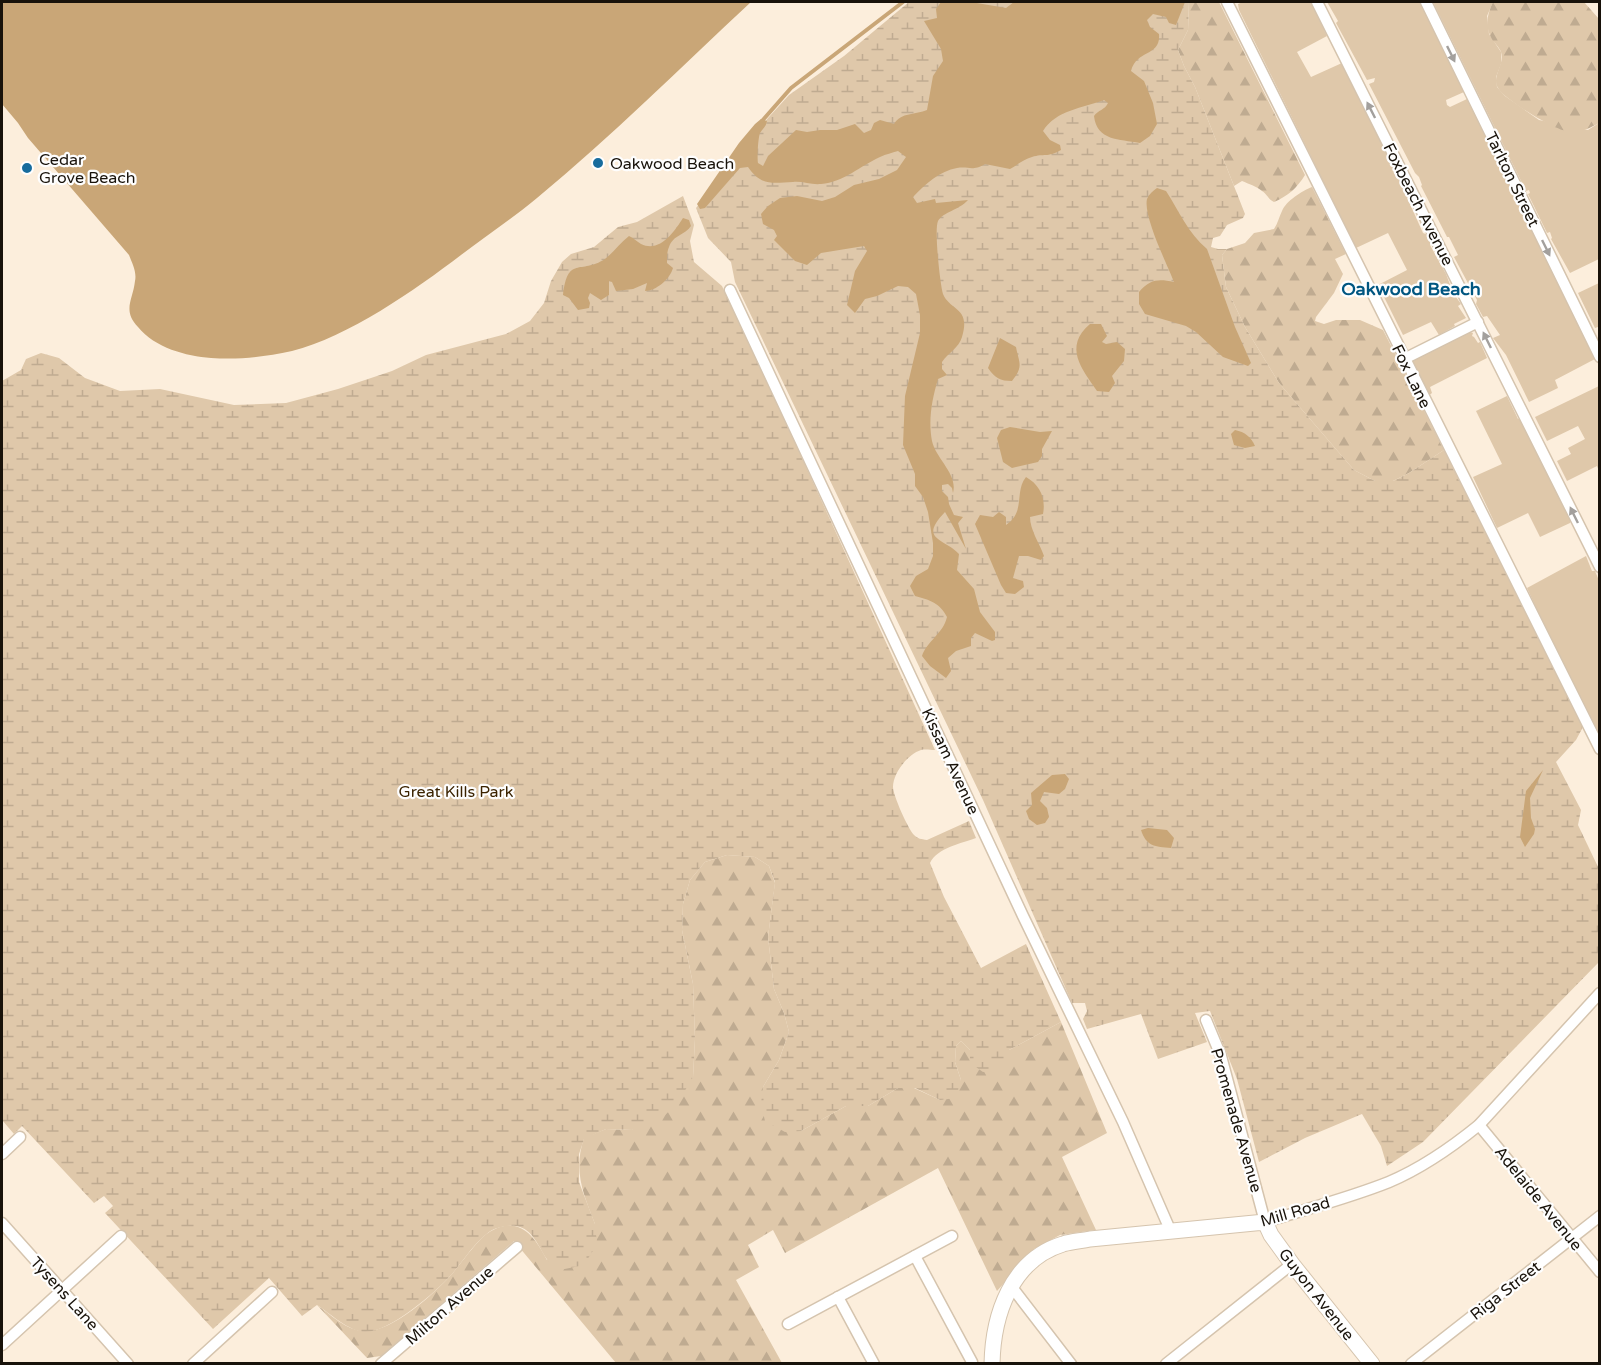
<svg xmlns="http://www.w3.org/2000/svg" width="1601" height="1365" viewBox="0 0 1601 1365" font-family="'Varela Round',sans-serif">
<defs>
<pattern id="forest-firs" width="22" height="20" patternUnits="userSpaceOnUse" patternTransform="scale(1.5)"><rect width="22" height="20" fill="#dfc8aa"/><path d="M5 1l3.5 6h-7zM16 11l3.5 6h-7z" fill="#bfab91"/></pattern>
<pattern id="wetland-marsh" width="20" height="14" patternUnits="userSpaceOnUse" patternTransform="scale(1.5)"><rect width="20" height="14" fill="#dfc8aa"/><path d="M1 5h8M5 5V1M11 12h8M15 12V8" fill="none" stroke="#bfab91"/></pattern>
</defs>
<rect width="100%" height="100%" fill="#fceedc"/>
<g fill="#dfc8aa">
<polygon points="1243,2 1311,2 1327,36 1297,52 1311,77 1342,63 1396,173 1423,233 1428,235 1431,241 1430,245 1446,274 1454,295 1456,294 1456,297 1461,304 1458,306 1466,318 1454,324 1455,326 1439,335 1431,322 1403,335 1378,285 1407,270 1388,233 1356,248 1239,10 1238,4"/>
<polygon points="1327,2 1421,2 1464,92 1446,100 1447,105 1450,107 1467,99 1595,359 1555,380 1558,388 1529,402 1506,355 1493,338 1500,335 1487,316 1483,317 1476,304 1477,300 1454,257 1458,255 1449,237 1447,237 1446,235 1421,186 1422,185 1419,177 1415,173 1369,84 1374,82 1375,78 1367,80 1336,23 1338,21"/>
<polygon points="1433,2 1493,2 1487,16 1489,34 1501,52 1501,64 1496,77 1497,87 1505,96 1539,120 1588,130 1599,123 1599,259 1570,273 1551,239 1552,238 1550,232 1547,233 1528,194 1530,193 1529,190 1526,191"/>
<polygon points="1599,283 1599,329 1598,327 1595,328 1578,293"/>
<polygon points="1467,331 1473,333 1472,336 1474,337 1478,343 1480,342 1487,358 1430,387 1432,393 1428,396 1412,361"/>
<polygon points="1599,386 1599,471 1597,466 1567,481 1557,461 1571,454 1568,448 1585,439 1578,426 1547,441 1535,417"/>
<polygon points="1507,396 1518,419 1520,418 1571,521 1570,523 1540,537 1528,513 1497,528 1473,477 1502,464 1476,411"/>
<polygon points="1586,556 1592,571 1595,571 1600,583 1599,738 1583,710 1527,588"/>
</g>
<g fill="url(#forest-firs)">
<path d="M1189,2H1219L1305,175C1297,188 1288,196 1274,202C1268,199 1267,194 1262,191C1256,186 1249,184 1242,181L1234,186L1195,87L1184,66L1178,50L1188,30Z"/>
<path d="M1493,2H1584L1599,19V123C1590,128 1580,133 1569,132C1554,130 1505,100 1498,88C1491,76 1505,65 1501,52C1500,49 1496,44 1493,41C1484,27 1487,15 1493,2Z"/>
<path d="M1312,187L1346,254L1335,259L1343,274L1334,293L1316,317L1315,321L1324,324L1336,320H1360L1383,330L1444,450L1409,473L1393,481H1375L1354,470L1279,383L1245,327L1226,287L1222,255L1227,249L1245,243L1254,233L1274,229C1278,223 1279,217 1282,211C1286,201 1302,191 1312,187Z"/>
<path d="M727,855L755,857L769,866L775,883L768,937L774,989L784,1013L789,1032L779,1060L763,1087L801,1131L846,1106H868L898,1088H914L940,1100L961,1080L955,1062L956,1046L961,1041L970,1050H1009L1061,1022L1107,1133L1062,1157L1096,1230L1060,1235L1034,1249L997,1291L938,1168L785,1253L773,1230L748,1245L759,1267L736,1280L782,1363H616L514,1241L381,1356L367,1358L317,1305C330,1314 347,1331 364,1331C391,1333 434,1294 451,1275C462,1263 478,1238 491,1231C520,1215 535,1237 547,1260L595,1224C583,1193 573,1171 584,1138L606,1129L632,1130L693,1077L695,1039L693,984L682,930L683,904L690,880L705,862Z"/>
</g>
<g fill="url(#wetland-marsh)">
<polygon points="909,2 1189,2 1188,30 1178,50 1184,66 1195,87 1245,214 1243,218 1227,225 1220,236 1213,238 1211,247 1218,249 1227,249 1222,255 1226,287 1245,327 1279,383 1354,470 1375,481 1393,481 1409,473 1444,450 1583,727 1576,740 1556,762 1581,810 1578,825 1599,869 1599,962 1423,1142 1387,1166 1381,1146 1362,1114 1305,1138 1259,1162 1237,1079 1210,1011 1195,1013 1207,1042 1158,1059 1141,1014 1087,1029 1083,1019 1087,1011 1085,1003 1072,1003 983,800 735,282 731,262 708,238 696,208 768,118 789,95 844,56"/>
<path d="M683,196L694,225L690,241L694,262L722,286L772,392L935,750C931,750 925,749 921,750C908,754 893,773 893,787C893,795 908,829 914,835C918,839 921,839 927,840L969,821L976,838C962,843 937,848 930,863L944,897L981,968L1026,944L1061,1022L1009,1050L999,1070L983,1072L970,1063V1050L961,1041L956,1046L955,1062L961,1080L956,1098L940,1100L915,1088H898L868,1106H846L801,1131L785,1132L765,1121L761,1104L763,1087L779,1060L789,1032L784,1013L774,989L768,937L775,882L769,866L755,857L727,855L705,862L690,880L683,904L682,930L693,984L695,1039L693,1077L677,1104L655,1124L632,1130L606,1129L584,1139L579,1154V1182L595,1224L597,1244L584,1265L560,1270C555,1267 549,1263 546,1258C539,1247 533,1231 520,1227C511,1224 496,1227 489,1232C474,1243 464,1260 452,1274C436,1292 390,1332 365,1332C348,1331 331,1314 317,1305L302,1316L269,1278L213,1329L105,1213L113,1206L104,1196L94,1203L22,1126L14,1134L2,1120V381L21,370L26,359L41,353L59,358L85,378L120,391L160,389L234,405L286,403L338,389L392,371L426,355L506,334L530,321L544,303L551,281L562,262L571,254L594,247L618,227L637,222Z"/>
</g>
<g fill="#c9a677">
<path d="M2,2H751C680,68 612,136 537,198C513,218 486,236 461,255C415,290 348,337 292,351C264,357 239,360 211,358C186,356 155,348 138,327C122,310 133,300 135,281C137,272 132,263 129,255L28,138L18,123L2,104Z"/>
<path d="M941,2H971L1006,8L1014,2H1185L1176,25L1169,23L1166,17L1153,14L1147,20L1150,27L1159,34C1161,57 1137,49 1131,71L1144,81L1153,103L1157,124L1150,136L1140,143C1119,139 1097,141 1094,116C1098,110 1105,110 1108,103L1104,100C1083,108 1056,110 1043,131L1050,140L1060,145L1061,150C1047,158 1044,153 1032,157C1024,159 1017,165 1010,169L985,164C971,172 970,166 957,168C940,171 925,184 913,197L917,203L935,199L936,203L968,200C959,210 943,212 938,221C934,229 940,284 943,294C950,311 971,307 962,337C959,348 948,353 942,362V369L947,375L938,379C932,399 928,420 932,441C936,459 958,474 953,493L952,488L948,484L942,485V491L948,497L949,504L954,515L963,517L958,523L966,549L945,512C918,540 944,538 959,554L957,570L974,589L980,612L995,632V640L992,641L975,633L971,638V646L956,651L948,658L951,671L946,678L930,666L922,656C927,641 943,634 947,617C940,603 930,600 915,596L910,586L916,576L928,569L933,556V543L928,512L923,497L915,486V474L903,445L905,396L920,333V315L916,294L908,287L898,286L877,296L865,299L855,313L847,305L855,271L867,251L864,246L821,253L807,265L795,261L774,240L777,236L774,230L763,224L761,214L768,206L780,198L797,196L822,201L835,197L854,185L879,179L897,170L906,157L898,151C892,153 886,154 880,157C860,166 844,182 821,184C811,185 803,181 793,182C772,183 761,186 748,167L740,168L705,208L700,209L697,204L739,143L755,124L761,119L767,121C766,127 763,128 760,133C758,138 757,158 758,163L763,166L768,156L796,130L807,132L820,130H837L855,124L864,133L871,130L874,123L880,120L894,124C901,112 916,115 927,110L933,76L943,61L941,49L924,21L937,18L936,9Z"/>
<path d="M1157,188L1166,191C1179,211 1188,233 1207,249L1235,327L1251,363L1248,366L1223,357L1196,332L1186,326L1145,314L1139,304V292C1151,279 1158,279 1174,282C1167,264 1143,216 1147,199C1149,194 1153,191 1157,188Z"/>
<path d="M683,218L689,220L691,226C685,235 673,235 669,247C667,251 667,258 667,263L673,268C670,279 656,291 645,291L647,283L633,289L616,291L612,282L609,281V295L601,300L590,293L588,298L590,303L589,308L578,310L569,298L563,295C568,255 580,275 605,259C614,252 620,243 629,236C634,238 636,241 641,244C660,253 674,232 683,218Z"/>
<path d="M1090,324H1101L1107,336L1102,342L1106,344L1117,342L1125,349L1124,361L1112,376L1115,383L1109,392L1097,391C1082,369 1063,347 1090,324Z"/>
<path d="M1000,338L1016,347C1019,363 1024,366 1012,381C1000,381 995,378 988,368Z"/>
<polygon points="1010,427 1040,432 1052,431 1042,449 1042,456 1038,462 1012,468 1003,462 997,438 1001,430"/>
<path d="M1235,430C1245,432 1251,437 1255,446L1245,448L1234,445L1231,434Z"/>
<path d="M1026,477C1040,485 1046,498 1043,514L1030,517C1030,530 1039,542 1044,556L1041,560L1028,556H1019L1013,578L1023,581L1024,587L1015,594L1006,593L1001,585L975,524L980,515L993,517L999,512L1006,517V525C1026,512 1014,492 1026,477Z"/>
<polygon points="1543,770 1530,798 1531,818 1535,829 1534,834 1525,847 1520,837 1526,791"/>
<polygon points="1065,774 1069,779 1065,789 1059,794 1044,792 1040,801 1047,808 1049,817 1045,823 1037,825 1029,819 1026,811 1032,805 1031,793 1052,775"/>
<path d="M1148,828L1167,830L1174,838L1171,848C1155,847 1146,846 1141,830Z"/>
</g>
<g fill="none" stroke-linecap="round" stroke-linejoin="round">
<polyline stroke="#c9a677" stroke-width="4" points="762,121 791,88 903,2"/>
<defs>
<g id="street">
<polyline points="1227,2 1600,749"/>
<polyline points="1317,2 1600,567"/>
<polyline points="1426,2 1600,357"/>
<polyline points="730,290 1023,916 1123,1122 1171,1232"/>
<polyline points="1404,359 1478,322"/>
<path d="M1206,1020L1221,1056L1265,1222C1306,1209 1349,1198 1389,1182C1422,1168 1452,1147 1479,1125L1600,993"/>
<polyline points="1479,1125 1600,1272"/>
<polyline points="2,1154 20,1137"/>
<polyline points="2,1223 128,1364"/>
<polyline points="915,1256 972,1362"/>
<polyline points="1011,1286 1071,1364"/>
<polyline points="838,1297 874,1364"/>
<polyline points="788,1324 952,1236"/>
<polyline points="2,1345 121,1236"/>
<polyline points="193,1364 272,1292"/>
<polyline points="381,1364 517,1247"/>
<polyline points="1166,1364 1292,1264"/>
<polyline points="1411,1364 1600,1216"/>
</g>
<path id="secondary" d="M992,1364C993,1315 1011,1260 1063,1244C1072,1241 1081,1241 1090,1239L1265,1222L1271,1235L1292,1264L1372,1364"/>
</defs>
<use href="#street" stroke="#d5c4ae" stroke-width="13"/>
<use href="#secondary" stroke="#d5c4ae" stroke-width="17"/>
<use href="#street" stroke="#fff" stroke-width="10"/>
<use href="#secondary" stroke="#fff" stroke-width="15"/>
</g>
<defs><path id="oneway-solid" d="M-6-.8H1V-3.2L6.5 0L1 3.2V.8H-6Z" transform="scale(1.5)"/></defs>
<g fill="#a3a09d">
<use href="#oneway-solid" transform="translate(1451 54) rotate(64)"/>
<use href="#oneway-solid" transform="translate(1371 110) rotate(-117)"/>
<use href="#oneway-solid" transform="translate(1546 248) rotate(64)"/>
<use href="#oneway-solid" transform="translate(1487 340) rotate(-116)"/>
<use href="#oneway-solid" transform="translate(1574 515) rotate(-116)"/>
</g>
<g fill="#176c9d" stroke="#fefefe" stroke-width="2">
<circle cx="598" cy="163" r="6"/>
<circle cx="27" cy="168" r="6"/>
</g>
<g text-anchor="middle" stroke-width="4.5" stroke-linejoin="round" paint-order="stroke">
<g font-size="16" fill="#18120a" stroke="#fefefe" text-anchor="start">
<text x="39" y="165">Cedar<tspan x="39" dy="18">Grove Beach</tspan></text>
<text x="610" y="169">Oakwood Beach</text>
</g>
<g font-size="16" fill="#18120a" stroke="#fefefe">
<text transform="translate(1513 179) rotate(64)" y="6">Tarlton Street</text>
<text transform="translate(1419 204) rotate(63)" y="6">Foxbeach Avenue</text>
<text transform="translate(1412 376) rotate(64)" y="6">Fox Lane</text>
<text transform="translate(951 761) rotate(65)" y="6">Kissam Avenue</text>
<text transform="translate(1237 1120) rotate(74)" y="6">Promenade Avenue</text>
<text transform="translate(1539 1198) rotate(51)" y="6">Adelaide Avenue</text>
<text transform="translate(1295 1211) rotate(-16)" y="6">Mill Road</text>
<text transform="translate(1505 1290) rotate(-38)" y="6">Riga Street</text>
<text transform="translate(65 1293) rotate(48)" y="6">Tysens Lane</text>
<text transform="translate(1317 1294) rotate(52)" y="6">Guyon Avenue</text>
<text transform="translate(449 1305) rotate(-41)" y="6">Milton Avenue</text>
</g>
<g font-size="16" fill="#3b2300" stroke="#fefefe">
<text x="456" y="797">Great Kills Park</text>
</g>
<g font-size="18" font-weight="bold" fill="#005681" stroke="#fefefe">
<text x="1411" y="295">Oakwood Beach</text>
</g>
</g>
<rect width="1601" height="1365" fill="none" stroke="#18120a" stroke-width="6"/>
</svg>
